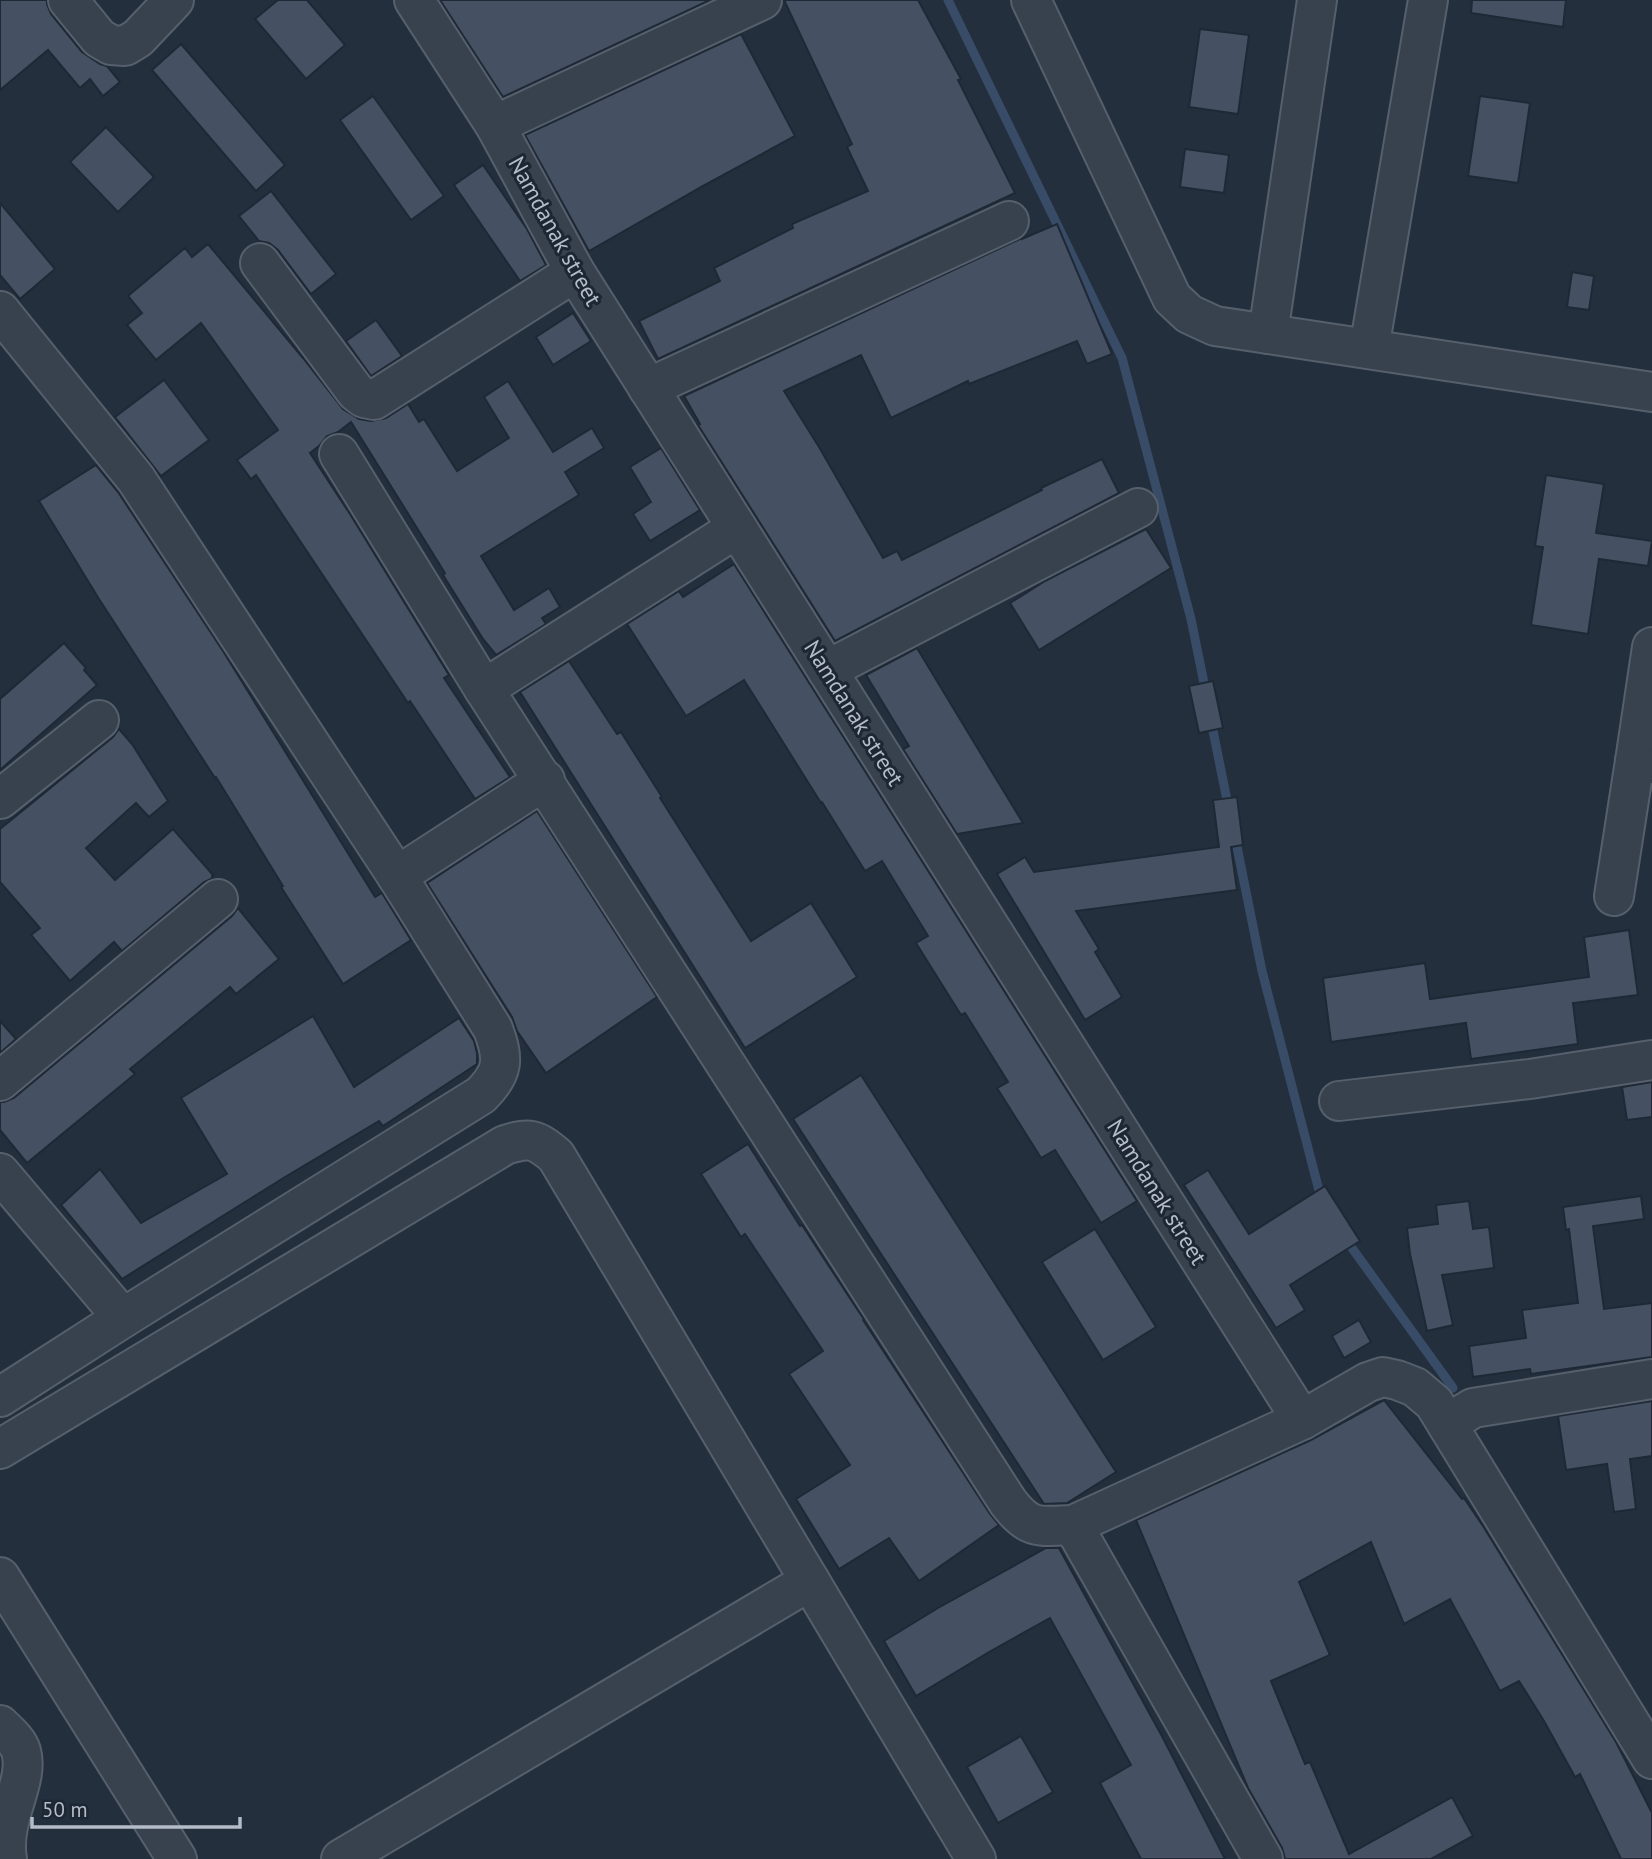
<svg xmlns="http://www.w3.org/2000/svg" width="1652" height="1859" viewBox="0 0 1652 1859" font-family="'PT Sans',sans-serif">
<rect width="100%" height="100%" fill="#242f3e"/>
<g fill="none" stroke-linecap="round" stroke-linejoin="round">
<g stroke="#394c67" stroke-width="9">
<polyline points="948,0 1122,358 1191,619 1206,693"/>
<polyline points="1211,721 1229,810"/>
<polyline points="1235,837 1262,971 1322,1202"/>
<polyline points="1344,1237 1453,1388"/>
</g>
</g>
<g fill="#455162" stroke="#1f2835" stroke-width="2">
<polygon points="0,0 47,0 47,4 51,14 82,52 100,64 107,66 120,82 103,96 90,79 80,88 48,50 0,90"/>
<polygon points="278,0 307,0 345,45 306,79 255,19"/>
<polygon points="440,0 710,0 503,97"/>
<polygon points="784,0 918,0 961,79 958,80 1015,193 658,359 639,321 720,281 714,268 793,228 792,224 868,191 847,147 852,144"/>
<polygon points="1472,0 1566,0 1563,27 1471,13"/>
<polygon points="1200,29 1249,35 1238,114 1189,107"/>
<polygon points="741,34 795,136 703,186 589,251 525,135"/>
<polygon points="181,44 285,165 256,191 152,70"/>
<polygon points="373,96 444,196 411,220 340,120"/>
<polygon points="1480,96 1530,103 1518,183 1468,176"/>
<polygon points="106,127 154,177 118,212 70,162"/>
<polygon points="1185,149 1229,155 1224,193 1180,187"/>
<polygon points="483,165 527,229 546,265 520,281 454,185"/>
<polygon points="271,191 336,274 311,294 278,250 269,243 259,241 239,216"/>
<polygon points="0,203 55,269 20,299 0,275"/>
<polygon points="1057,224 1112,354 1087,364 1077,341 969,384 968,381 891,418 861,355 784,391 819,447 883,558 897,551 902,560 1042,490 1041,488 1102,459 1119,493 835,641 698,425 700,424 684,396 1022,238 1022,239"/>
<polygon points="208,244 303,358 343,409 359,419 371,421 386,418 408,404 419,422 424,419 457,471 509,438 484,397 508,381 553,452 592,428 604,448 565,472 579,495 481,556 514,610 549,588 560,607 542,618 546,624 496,655 483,639 443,575 445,573 351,422 338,432 327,436 319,446 310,453 350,514 449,675 444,678 510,777 475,799 410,701 408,703 256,475 251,479 237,460 278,430 201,323 156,360 127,325 142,313 128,296 185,248 192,257"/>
<polygon points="1572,272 1594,276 1589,310 1567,307"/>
<polygon points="573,313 591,341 553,365 536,337"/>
<polygon points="376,320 402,356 371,376 346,341"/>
<polygon points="164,380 209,440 161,476 115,417"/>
<polygon points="661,448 700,510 650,541 633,514 651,502 630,467"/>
<polygon points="96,465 118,492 223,651 375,897 382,893 411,940 343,984 281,887 283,886 216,777 215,778 99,599 39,501"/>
<polygon points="1546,475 1604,484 1596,533 1652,541 1648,566 1599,559 1588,634 1531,625 1543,547 1535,546"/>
<polygon points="1146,529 1171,568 1039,650 1010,603 1045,581"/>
<polygon points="734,564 1137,1201 1101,1223 1055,1150 1041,1158 997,1088 1008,1082 965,1013 961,1015 916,943 928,936 882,861 865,871 822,802 821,803 744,680 686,716 627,624 679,591 683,597"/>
<polygon points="64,643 86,668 84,670 97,685 0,770 0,699"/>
<polygon points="917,648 981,754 1023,823 957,834 903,749 909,746 866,675"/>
<polygon points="569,661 617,734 621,732 662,797 660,798 751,941 811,903 857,977 745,1048 520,692"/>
<polygon points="1213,681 1223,728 1199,733 1189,686"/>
<polygon points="119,729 132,744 168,801 149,817 136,803 86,848 115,880 173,829 213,875 212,876 213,878 204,882 122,951 114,942 70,981 31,935 40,928 0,882 0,829 113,737"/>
<polygon points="1237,797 1243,845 1231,847 1237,890 1076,911 1099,949 1095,952 1122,997 1085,1020 997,874 1025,857 1034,872 1219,847 1213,800"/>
<polygon points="537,811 657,997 546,1073 517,1031 512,1017 427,883"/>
<polygon points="238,908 279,959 236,994 230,987 130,1069 135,1074 27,1163 0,1130 0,1102 4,1102 14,1098 232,916"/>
<polygon points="1629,930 1638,995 1573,1003 1578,1044 1471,1059 1466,1023 1331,1042 1323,978 1425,963 1430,999 1589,977 1584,937"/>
<polygon points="313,1016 354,1087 459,1018 474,1041 477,1053 477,1064 383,1126 379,1121 285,1177 122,1279 61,1205 100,1169 141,1223 227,1174 181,1098"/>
<polygon points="0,1021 16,1039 0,1053"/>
<polygon points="861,1075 1116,1472 1067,1503 1044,1504 793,1119"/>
<polygon points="1652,1082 1652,1117 1627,1120 1622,1087"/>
<polygon points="748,1144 800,1226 802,1225 859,1312 864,1319 863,1320 990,1514 999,1525 919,1581 889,1538 839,1569 796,1499 850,1465 789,1374 823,1351 745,1234 741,1237 701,1174"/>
<polygon points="1208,1170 1249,1234 1325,1186 1360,1241 1290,1285 1305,1310 1276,1328 1184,1185"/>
<polygon points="1641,1196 1644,1219 1593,1226 1604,1309 1652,1303 1652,1357 1531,1374 1530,1369 1473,1377 1469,1346 1526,1338 1522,1310 1578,1303 1569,1229 1566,1230 1563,1207"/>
<polygon points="1469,1201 1473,1229 1489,1227 1494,1268 1442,1275 1453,1325 1427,1331 1410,1254 1407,1228 1438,1224 1436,1205"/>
<polygon points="1095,1229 1156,1327 1103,1360 1042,1262"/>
<polygon points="1359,1320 1371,1342 1344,1358 1332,1336"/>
<polygon points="1384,1400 1462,1499 1464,1498 1483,1526 1616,1742 1652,1813 1652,1859 1621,1859 1580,1774 1575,1777 1544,1721 1519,1681 1500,1691 1450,1599 1404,1624 1371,1542 1299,1582 1330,1655 1271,1681 1305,1764 1310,1762 1349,1854 1452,1797 1473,1836 1431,1859 1285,1859 1282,1848 1248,1788 1136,1520 1311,1440"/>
<polygon points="1652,1401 1652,1456 1630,1459 1636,1509 1614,1512 1607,1464 1566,1470 1558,1416"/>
<polygon points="1046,1548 1059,1548 1164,1740 1225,1859 1141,1859 1100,1783 1131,1765 1050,1618 989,1652 916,1696 884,1641 938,1608"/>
<polygon points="1021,1736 1053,1792 998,1823 967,1767"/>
</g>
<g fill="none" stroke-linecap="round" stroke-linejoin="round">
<defs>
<g id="minor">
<polyline points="68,0 99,38 111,45 125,46 138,38 174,0"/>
<polyline points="414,0 495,125 575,272 1302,1420"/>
<polyline points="1031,0 1172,298 1189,314 1215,326 1652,392"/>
<polyline points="495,125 762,0"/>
<polyline points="260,263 356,392 364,398 374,400 575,272"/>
<path d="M0,311L136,479L397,876L493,1029C504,1059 504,1072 481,1095L123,1318L0,1397"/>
<polyline points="1268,334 1317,0"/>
<polyline points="1369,349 1428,0"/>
<polyline points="648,388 1009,221"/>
<path d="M339,454L484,689L1008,1502C1030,1531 1039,1526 1073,1525L1302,1420L1368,1382L1383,1377L1397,1380L1415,1387L1434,1403L1652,1759"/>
<polyline points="1652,647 1635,761 1652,764"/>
<polyline points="827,670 1138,508"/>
<polyline points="484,689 737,528"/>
<polyline points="0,799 99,720"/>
<polyline points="397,876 545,780"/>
<polyline points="1614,896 1635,761"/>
<polyline points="0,1081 218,899"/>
<polyline points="1339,1101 1530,1079 1652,1060"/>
<polyline points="0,1173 123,1318"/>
<polyline points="1447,1424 1473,1408 1652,1379"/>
<path d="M0,1449L505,1145C530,1137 536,1139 556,1156L976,1859"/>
<polyline points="1073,1525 1263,1859"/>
<polyline points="0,1577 177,1859"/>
<path d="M0,1725C7,1732 18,1741 21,1751C30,1782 0,1818 7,1859"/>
<polyline points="341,1859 810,1581"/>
</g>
</defs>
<use href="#minor" stroke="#565f6c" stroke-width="42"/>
<use href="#minor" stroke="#38414e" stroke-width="38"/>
</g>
<g text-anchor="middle" stroke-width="6" stroke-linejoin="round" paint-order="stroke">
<g font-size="23" fill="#b4bcc9" stroke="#1d2633">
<text transform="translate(555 231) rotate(61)" y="8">Namdanak street</text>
<text transform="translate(854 713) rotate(58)" y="8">Namdanak street</text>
<text transform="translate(1157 1192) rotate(58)" y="8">Namdanak street</text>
</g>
</g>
<path d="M32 1817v10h208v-10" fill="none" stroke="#b4bcc9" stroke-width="3.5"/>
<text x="42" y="1817" font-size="21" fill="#b4bcc9" stroke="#1d2633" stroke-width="5" paint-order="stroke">50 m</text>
</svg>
